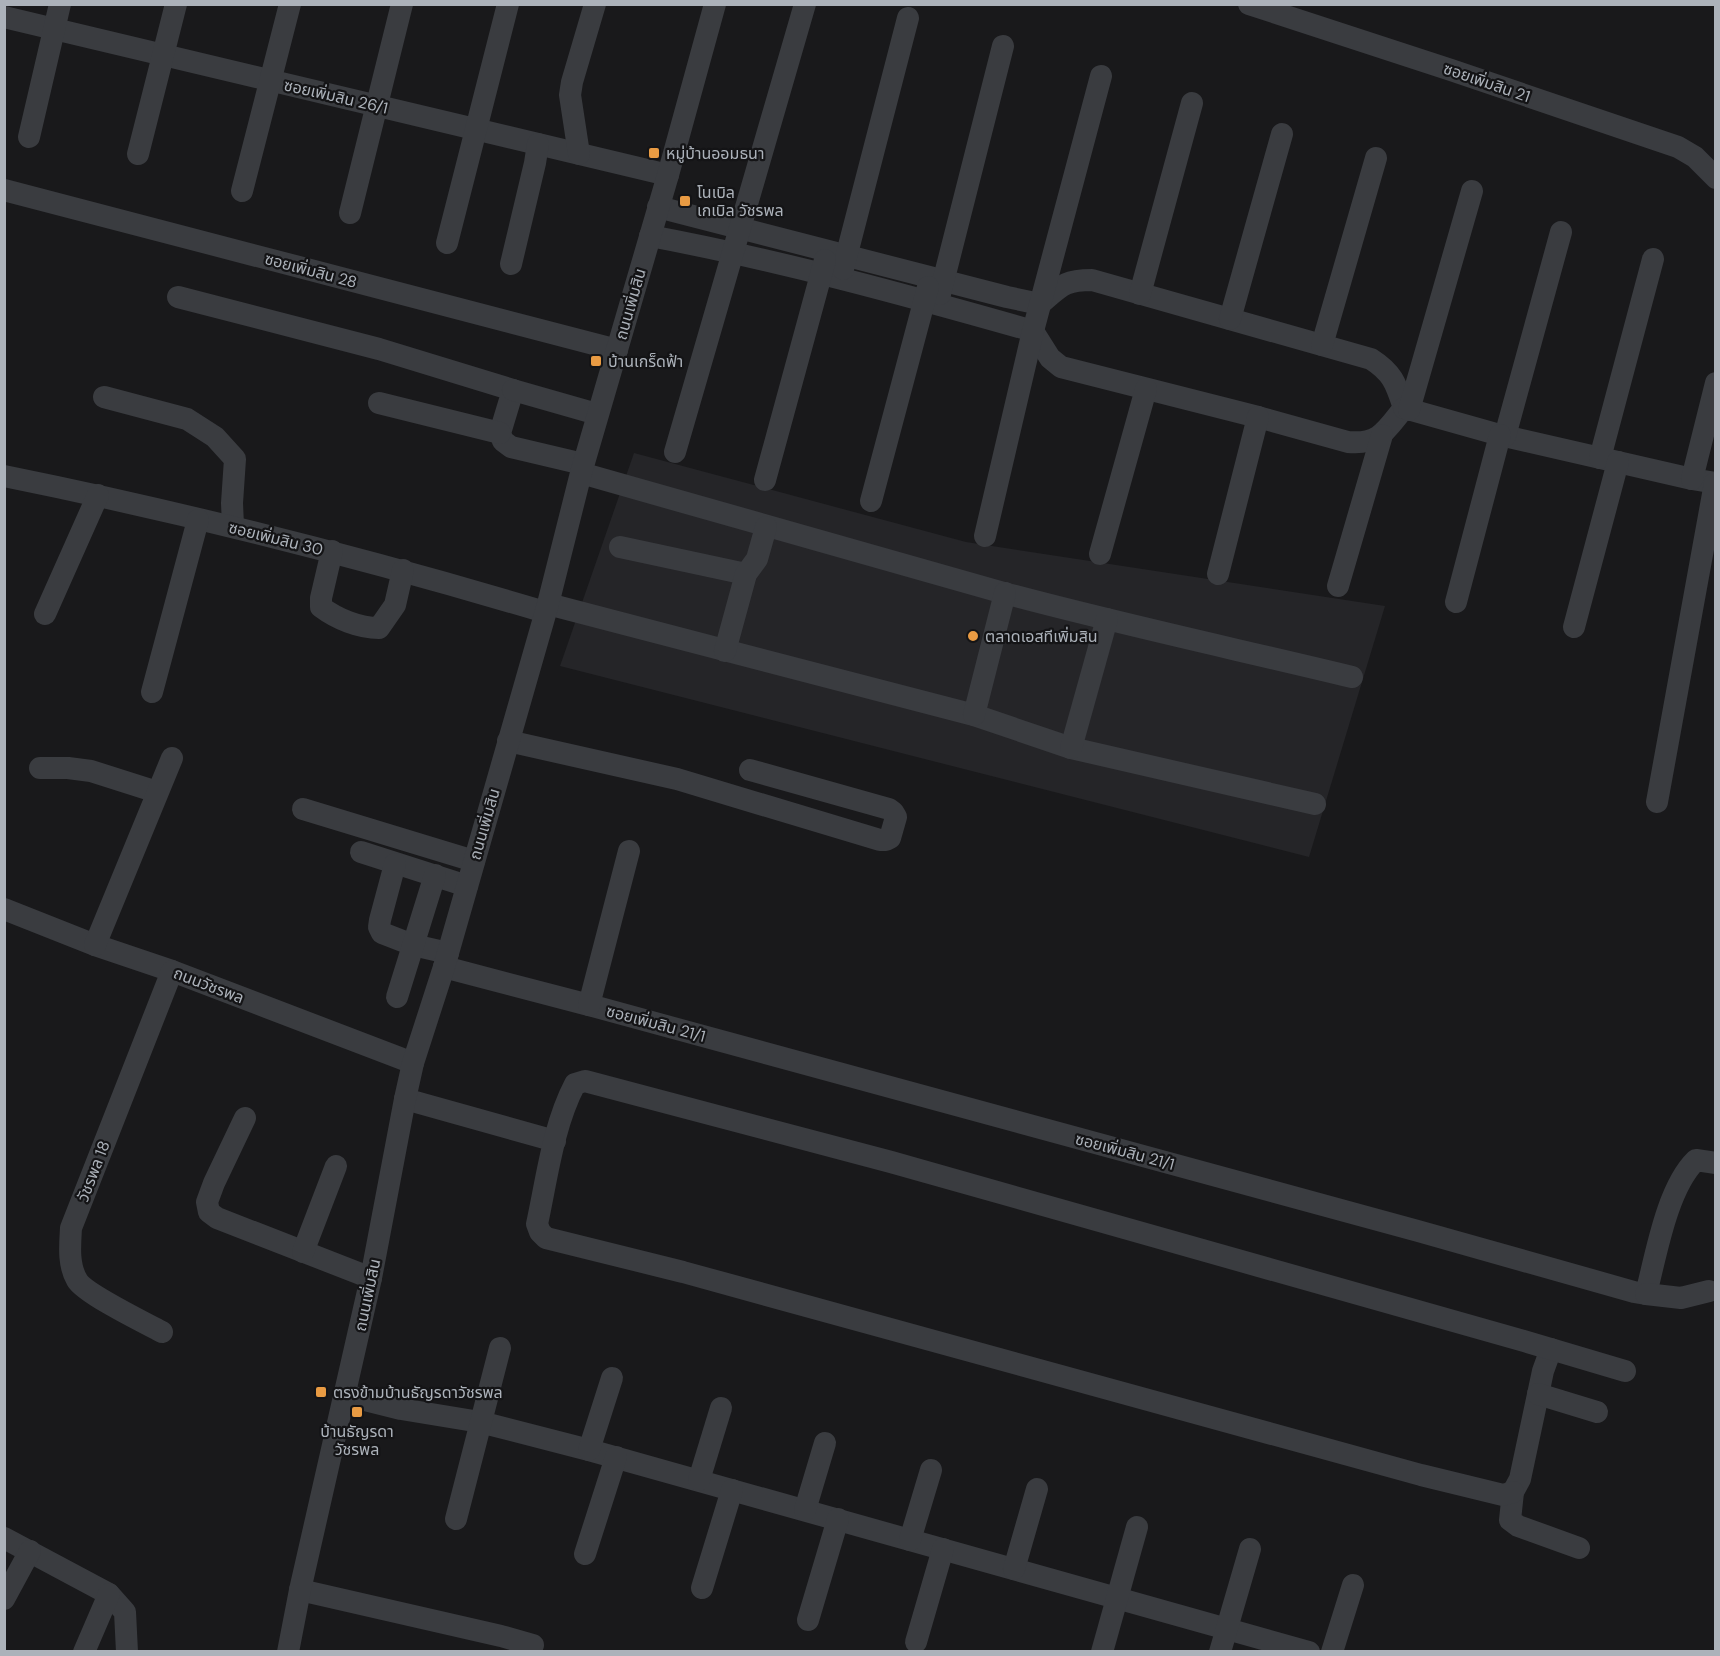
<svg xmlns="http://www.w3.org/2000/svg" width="1720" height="1656" viewBox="0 0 1720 1656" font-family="'DM Sans','Noto Sans Thai',sans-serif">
<rect width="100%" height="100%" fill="#19191b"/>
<polygon fill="#252528" points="634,453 966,542 1385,606 1309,857 560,666"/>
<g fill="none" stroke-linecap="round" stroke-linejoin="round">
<g stroke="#3a3c40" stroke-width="22">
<polyline points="1249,4 1451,70 1678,147 1695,157 1716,178"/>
<polyline points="4,17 668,175"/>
<polyline points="29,137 60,4"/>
<polyline points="138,154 176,4"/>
<polyline points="579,154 570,95 572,82 595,4"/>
<polyline points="4,190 617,350"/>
<polyline points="242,191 290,4"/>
<polyline points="658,207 1007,297 1040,304"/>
<polyline points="350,213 402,4"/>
<path d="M650,236C779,260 906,295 1033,331L1050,358L1061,367L1258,417L1348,442C1380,445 1386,430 1404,408C1396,384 1393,373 1371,359L1092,280C1064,280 1061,286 1040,304"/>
<polyline points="447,243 508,4"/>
<polyline points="511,264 535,163 538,144"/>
<polyline points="843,269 908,18"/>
<polyline points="940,294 1003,46"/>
<polyline points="1140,294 1192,103"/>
<polyline points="178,297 379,349 513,390 500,433 503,441 511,447 583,464"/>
<polyline points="1230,319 1282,134"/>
<polyline points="1322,345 1376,158"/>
<polyline points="513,390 597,414"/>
<polyline points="104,397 187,419 215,437 235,459 232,503 233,526"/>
<polyline points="379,403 500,433"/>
<polyline points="1404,408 1500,435 1692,479 1716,483"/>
<polyline points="1409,410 1472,191"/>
<polyline points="1505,436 1561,232"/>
<polyline points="675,452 805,4"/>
<polyline points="1600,458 1653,259"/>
<path d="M581,473C721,514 862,554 1004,593C1119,624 1236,649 1352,677"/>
<path d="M4,476C187,513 367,559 545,612"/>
<polyline points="1692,479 1716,383"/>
<polyline points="765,480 825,260"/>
<polyline points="871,501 928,287"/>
<polyline points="985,536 1033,331 1101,76"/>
<polyline points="620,547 746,574"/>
<path d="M332,551L321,598V607C337,619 359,628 379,628L395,605L403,570"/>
<polyline points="1100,554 1146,389"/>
<polyline points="1218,574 1258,417"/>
<polyline points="1338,586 1382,435"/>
<polyline points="1456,602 1500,435"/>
<polyline points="548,604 974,715 1071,748 1315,804"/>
<polyline points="45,614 98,495"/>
<polyline points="1574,627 1618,462"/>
<polyline points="725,651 746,574 757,559 766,527"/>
<polyline points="152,692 198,520"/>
<polyline points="974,715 1005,593"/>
<polyline points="508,741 677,779 880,840 886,840 890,838 896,817 893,812 889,809 750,770"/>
<polyline points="1071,748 1107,619"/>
<polyline points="40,768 68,768 91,771 157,792"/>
<polyline points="1657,802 1715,483"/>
<polyline points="303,809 474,861"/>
<polyline points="361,852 467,886"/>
<polyline points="395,864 380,920 379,927 382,933 413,945 448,953"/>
<polyline points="4,909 95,945 172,971 413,1063"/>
<polyline points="95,945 172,758"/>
<path d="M444,967L589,1005L1418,1231L1634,1292L1646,1294C1656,1255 1667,1188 1696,1160L1716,1163"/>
<polyline points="397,997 435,875"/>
<polyline points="589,1005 629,851"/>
<polyline points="405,1099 555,1141"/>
<polyline points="245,1118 214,1183 207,1202 209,1212 217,1218 371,1278"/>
<polyline points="303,1252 336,1166"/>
<polyline points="1646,1294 1681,1298 1709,1291"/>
<path d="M162,1332C145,1323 84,1293 77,1280C68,1265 70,1245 71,1228L172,971"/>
<polyline points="1551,1349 1543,1371 1520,1479 1513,1492 1510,1520 1518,1526 1579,1548"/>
<polyline points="1538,1394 1597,1412"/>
<polyline points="345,1395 401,1409 480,1422 589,1450 1309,1652"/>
<polyline points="589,1450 612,1378"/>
<polyline points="699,1480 721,1408"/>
<path d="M1513,1492L1503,1495L1421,1475L683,1272L546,1238L540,1232L537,1224C547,1178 553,1126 575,1084L585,1081L891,1162L1524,1341L1625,1371"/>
<polyline points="805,1510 825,1443"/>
<polyline points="456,1519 500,1348"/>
<polyline points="4,1538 109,1594 125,1612 127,1652"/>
<polyline points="910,1540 931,1470"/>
<polyline points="585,1554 616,1457"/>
<polyline points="1014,1569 1037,1489"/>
<polyline points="702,1588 732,1490"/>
<polyline points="300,1590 501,1636 533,1645"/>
<polyline points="4,1599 30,1551"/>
<polyline points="808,1620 838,1519"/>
<polyline points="916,1642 943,1549"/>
<polyline points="84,1652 109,1594"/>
<polyline points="288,1652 300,1590 371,1278 405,1099 413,1063 444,967 548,604 581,473 668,175 715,4"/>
<polyline points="1102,1652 1137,1527"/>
<polyline points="1220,1652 1250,1549"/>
<polyline points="1332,1652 1353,1585"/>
</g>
</g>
<g fill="#e99b43" stroke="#141416" stroke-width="2">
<rect x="648" y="147" width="12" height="12" rx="3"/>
<rect x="679" y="195" width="12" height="12" rx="3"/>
<rect x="590" y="355" width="12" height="12" rx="3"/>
<circle cx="973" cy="636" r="6"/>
<rect x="315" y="1386" width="12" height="12" rx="3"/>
<rect x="351" y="1406" width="12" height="12" rx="3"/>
</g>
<g text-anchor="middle" stroke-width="4.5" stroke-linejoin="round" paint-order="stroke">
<g font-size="16" fill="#acb2ba" stroke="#141416">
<text transform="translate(1487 82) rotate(19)" y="6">ซอยเพิ่มสิน 21</text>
<text transform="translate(336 96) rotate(13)" y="6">ซอยเพิ่มสิน 26/1</text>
<text transform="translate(311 270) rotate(15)" y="6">ซอยเพิ่มสิน 28</text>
<text transform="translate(630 304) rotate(-74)" y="6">ถนนเพิ่มสิน</text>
<text transform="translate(276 538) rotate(14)" y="6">ซอยเพิ่มสิน 30</text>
<text transform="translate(484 824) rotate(-74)" y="6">ถนนเพิ่มสิน</text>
<text transform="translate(209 985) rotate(21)" y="6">ถนนวัชรพล</text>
<text transform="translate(656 1023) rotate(15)" y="6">ซอยเพิ่มสิน 21/1</text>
<text transform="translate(1125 1151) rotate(15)" y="6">ซอยเพิ่มสิน 21/1</text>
<text transform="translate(93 1171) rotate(-69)" y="6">วัชรพล 18</text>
<text transform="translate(367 1295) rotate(-78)" y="6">ถนนเพิ่มสิน</text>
</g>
<g font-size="16" fill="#acb2ba" stroke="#141416" text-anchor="start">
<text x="666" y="159">หมู่บ้านออมธนา</text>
<text x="697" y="198">โนเบิล<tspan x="697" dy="18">เกเบิล วัชรพล</tspan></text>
<text x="608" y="367">บ้านเกร็ดฟ้า</text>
<text x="985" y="642">ตลาดเอสทีเพิ่มสิน</text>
<text x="333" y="1398">ตรงข้ามบ้านธัญรดาวัชรพล</text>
<text x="357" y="1437" text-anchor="middle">บ้านธัญรดา<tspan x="357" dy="18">วัชรพล</tspan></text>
</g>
</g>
<rect width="1720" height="1656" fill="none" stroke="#acb2ba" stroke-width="12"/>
</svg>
